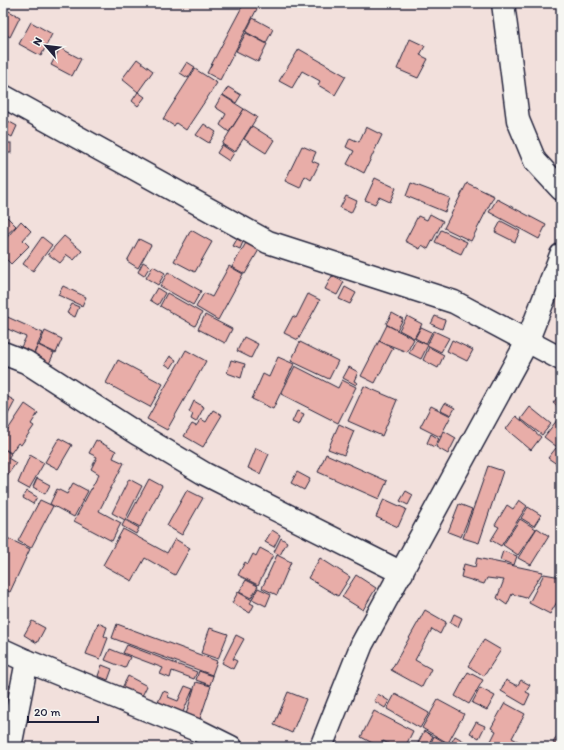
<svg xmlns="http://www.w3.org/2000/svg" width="564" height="750" viewBox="0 0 564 750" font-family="Itim,sans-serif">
<rect width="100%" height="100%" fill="#f2e0dc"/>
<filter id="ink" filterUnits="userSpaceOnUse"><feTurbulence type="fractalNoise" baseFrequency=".025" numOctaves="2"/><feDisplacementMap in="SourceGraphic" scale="8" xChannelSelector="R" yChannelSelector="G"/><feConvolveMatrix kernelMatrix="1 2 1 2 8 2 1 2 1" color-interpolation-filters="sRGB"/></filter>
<g filter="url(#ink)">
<g fill="#e8ada8" stroke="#22223b">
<polygon points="244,3 260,3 220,80 207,73"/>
<polygon points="5,9 20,17 10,37 3,33"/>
<polygon points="253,18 273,29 266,43 246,32"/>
<polygon points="31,22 52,34 41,56 19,44"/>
<polygon points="246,33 267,44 258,62 236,51"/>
<polygon points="410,39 425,46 420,55 428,59 418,78 397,69"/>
<polygon points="60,48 81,59 72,76 51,65"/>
<polygon points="299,49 346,76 335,95 318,85 320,81 302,71 292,88 279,81"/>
<polygon points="137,59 153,71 138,92 122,79"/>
<polygon points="187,62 195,67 188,78 180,73"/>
<polygon points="195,69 217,83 186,130 176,123 174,126 163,119"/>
<polygon points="228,87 241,95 236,103 223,95"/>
<polygon points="138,92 145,97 138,106 132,101"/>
<polygon points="222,95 244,109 229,132 220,125 226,114 215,107"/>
<polygon points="244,109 257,117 235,152 222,144"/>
<polygon points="6,120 17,126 12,137 3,132 3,126"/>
<polygon points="204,124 216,132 209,143 196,135"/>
<polygon points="252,126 274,140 266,153 244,139"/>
<polygon points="366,127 382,135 364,173 347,164 354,151 346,147 350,138 359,142"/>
<rect x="3" y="143" width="8" height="10"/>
<polygon points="222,145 234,153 229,161 217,153"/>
<polygon points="302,146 316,152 312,161 319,164 311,180 305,176 300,188 285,181"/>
<rect x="3" y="160" width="2" height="18"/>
<polygon points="375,178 396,188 390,202 379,197 375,204 365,200"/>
<polygon points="411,183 450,198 445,212 406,196"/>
<polygon points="467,183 494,196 471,241 444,228"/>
<polygon points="346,196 357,201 351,213 340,208"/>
<polygon points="497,199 546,225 539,239 489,212"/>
<polygon points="430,214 443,221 428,249 422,245 420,249 405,241 418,216 427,220"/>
<polygon points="5,215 16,226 3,238 3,217"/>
<polygon points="21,221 31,231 23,240 29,246 11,264 3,256 3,242"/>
<polygon points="501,221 520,231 515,242 495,232"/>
<polygon points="191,230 212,242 195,272 174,261"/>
<polygon points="441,230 467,242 461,254 435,242"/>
<polygon points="64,236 82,251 74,260 67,255 60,263 48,254"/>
<polygon points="42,237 52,245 33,271 23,264"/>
<polygon points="139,239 151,245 138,268 127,261"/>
<polygon points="237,239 243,242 240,249 233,246"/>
<polygon points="247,241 260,248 245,274 232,267"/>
<polygon points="143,262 150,266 144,276 138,272"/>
<polygon points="153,266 165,273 158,285 146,278"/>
<polygon points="229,266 243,274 218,320 196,307 204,293 212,297"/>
<polygon points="168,272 201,291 193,305 160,286"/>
<polygon points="332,276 344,282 337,295 325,289"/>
<polygon points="63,286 86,297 82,306 58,295"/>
<polygon points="345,287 356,293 350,304 339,299"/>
<polygon points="157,288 165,293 158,305 150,300"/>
<polygon points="167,293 202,313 195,326 160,306"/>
<polygon points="308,294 320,300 298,340 284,333 293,316 296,318"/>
<polygon points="72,304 79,307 75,317 67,313"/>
<polygon points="392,313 403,319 397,330 386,324"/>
<polygon points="3,315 43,333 34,353 21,347 26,337 3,327"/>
<polygon points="205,315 232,329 225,343 198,329"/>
<polygon points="407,316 422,324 414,338 399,330"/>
<polygon points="435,316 445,320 442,329 431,324"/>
<polygon points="387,325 414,339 407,352 379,341"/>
<polygon points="421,327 432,332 426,344 415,338"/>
<polygon points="45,331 62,339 56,353 39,345"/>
<polygon points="434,331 449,338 441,352 427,345"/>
<polygon points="244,337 258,344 251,358 237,351"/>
<polygon points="416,340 428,345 421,359 409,353"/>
<polygon points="452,340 473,350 467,361 447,351"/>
<polygon points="379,341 393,348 375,383 361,376"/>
<polygon points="300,342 338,361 329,379 291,361"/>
<polygon points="38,345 54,353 48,366 32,359"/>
<polygon points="429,347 444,355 438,368 423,360"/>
<polygon points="186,350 206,361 167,430 147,419"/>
<polygon points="170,356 176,360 171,368 165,364"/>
<polygon points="278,357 294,364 273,409 252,399 263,374 269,377"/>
<polygon points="118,360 163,384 150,407 106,383"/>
<polygon points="231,360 245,364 241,378 227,373"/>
<polygon points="295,366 338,388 342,380 356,387 338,423 281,394"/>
<polygon points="349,367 358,372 354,381 358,383 356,385 343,378"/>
<polygon points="364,386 397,400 382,436 348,421"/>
<polygon points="561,393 561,409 553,403"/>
<polygon points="3,394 15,401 3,424"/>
<polygon points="194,401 204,407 196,422 191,419 193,414 189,412"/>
<polygon points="445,403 455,408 451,415 441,410"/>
<polygon points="25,404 38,413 31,424 34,426 21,445 18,443 11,453 3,448 3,437"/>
<polygon points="431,406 451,416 440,437 420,427"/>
<polygon points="530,407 551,424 542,435 521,419"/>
<polygon points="213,410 222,415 203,447 184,436 192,424 196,426 201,419 206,422"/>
<polygon points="297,411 304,414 299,425 292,422"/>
<polygon points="561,415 561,450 544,437"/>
<polygon points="516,416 541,437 531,450 506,429"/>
<polygon points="339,424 354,431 344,455 328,449"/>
<polygon points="444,431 456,438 448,454 436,447"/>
<polygon points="431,434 439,439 434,447 427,443"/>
<polygon points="59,438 72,445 58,469 45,462"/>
<polygon points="96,440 116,451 113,458 124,463 99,511 121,523 112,541 74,521 99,474 91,469 97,457 89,453"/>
<polygon points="3,448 11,454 8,458 16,463 6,477 3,475"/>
<polygon points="256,448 269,454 260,474 248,468"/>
<polygon points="556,448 561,452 561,467 548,458"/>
<polygon points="326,454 387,481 379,499 318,472"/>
<polygon points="30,455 44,463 29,489 18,483"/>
<polygon points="488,466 503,471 479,543 463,538"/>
<polygon points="297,472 310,479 304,490 291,483"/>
<polygon points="37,478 50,485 45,494 33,487"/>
<polygon points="129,479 142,486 125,520 112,513"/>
<polygon points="149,479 162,486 140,527 127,520"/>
<polygon points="73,483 88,491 74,517 50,504 57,489 67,494"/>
<polygon points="187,490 203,498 182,535 167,526"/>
<polygon points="27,491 37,497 33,504 23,498"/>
<polygon points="406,491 413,495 408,505 400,501"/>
<polygon points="384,499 406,509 398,527 376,517"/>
<polygon points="40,500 53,506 31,548 18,541"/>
<polygon points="519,500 527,506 501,546 491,540 499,527 495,525 507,505 513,509"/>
<polygon points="459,504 472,509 461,537 448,532"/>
<polygon points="528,507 541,515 534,526 521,518"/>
<polygon points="520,519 536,529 518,555 503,545"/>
<polygon points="125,520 139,528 136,534 122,526"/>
<polygon points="537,528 549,536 531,565 518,558"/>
<polygon points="123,529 167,553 175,539 190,548 175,575 145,558 132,581 103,565"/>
<polygon points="272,530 280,535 274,547 265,542"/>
<polygon points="3,536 30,549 10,592 3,589"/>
<polygon points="281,538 287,542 280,555 274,552"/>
<polygon points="260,548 273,555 258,585 238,575 245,562 248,564 253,554 256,556"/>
<polygon points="503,551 517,556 514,565 500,560"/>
<polygon points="277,555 291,562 277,595 262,588"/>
<polygon points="320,558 350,577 338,596 308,578"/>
<polygon points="477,558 543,572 526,598 512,594 507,605 497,598 504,580 487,578 484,584 461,577 464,564 475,567"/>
<polygon points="544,574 561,577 561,595 550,614 529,603"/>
<polygon points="356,575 376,588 363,610 342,597"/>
<polygon points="246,580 258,586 251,598 239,592"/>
<polygon points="258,588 271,594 266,606 252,599"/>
<polygon points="238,592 252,600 250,603 254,605 250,613 232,603"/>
<polygon points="425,610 446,622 440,634 432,629 415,660 431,669 422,687 391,670"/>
<polygon points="454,614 462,618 458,627 450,623"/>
<polygon points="32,621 45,628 37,643 24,635"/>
<polygon points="98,623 107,627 104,636 108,638 100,659 86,654"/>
<polygon points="117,624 217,661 212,675 112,638"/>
<polygon points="210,628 228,634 218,659 201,653"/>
<polygon points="236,635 244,639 233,659 237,661 233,669 222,663"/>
<polygon points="484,640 501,650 484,676 468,666"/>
<polygon points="127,645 197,672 194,679 172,671 170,678 160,674 163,668 123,653"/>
<polygon points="110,649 130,657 125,668 105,660"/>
<polygon points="102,665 112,669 108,680 98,676"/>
<polygon points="199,671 213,676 210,685 196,680"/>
<polygon points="468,672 483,680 469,704 455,696"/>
<polygon points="128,676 147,686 140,700 121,690"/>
<polygon points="506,680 517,686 521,680 530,685 526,692 530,694 525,705 501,691"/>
<polygon points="3,682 15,689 5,708 3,707"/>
<polygon points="196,682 211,686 198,725 184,721"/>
<polygon points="185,686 193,689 180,719 155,709 163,691 169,693 168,697 178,701"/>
<polygon points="480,688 495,696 487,710 472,703"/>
<polygon points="288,692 306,699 292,733 274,725"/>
<polygon points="378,694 389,701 385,708 374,701"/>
<polygon points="395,694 429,713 420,728 387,709"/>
<polygon points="438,700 464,714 448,743 422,728"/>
<polygon points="505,703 525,714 512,738 523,744 522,747 497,747 490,743 496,731 491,728"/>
<polygon points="374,711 413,731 405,747 390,747 391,745 383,741 380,747 361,737"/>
<polygon points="476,722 485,726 479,738 470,733"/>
<polygon points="424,731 433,736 427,747 416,747"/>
<polygon points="559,732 561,733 561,747 553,743"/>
<polygon points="434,736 448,744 447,747 429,747"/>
<polygon points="455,736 474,747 449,747"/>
</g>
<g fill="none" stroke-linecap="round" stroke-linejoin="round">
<defs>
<g id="street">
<polyline points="503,3 518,120 535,161 561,189"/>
<polyline points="3,96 268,242 454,302 561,359"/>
<polyline points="3,353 26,362 136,433 205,474 402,573"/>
<polyline points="3,650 27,661 199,731 231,747"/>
<polyline points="10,747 27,661"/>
<polyline points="321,747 362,644 527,342 561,255"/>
</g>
</defs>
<use href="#street" stroke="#22223b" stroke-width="25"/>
<use href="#street" stroke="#f6f6f2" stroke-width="22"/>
</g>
</g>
<rect width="564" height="750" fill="none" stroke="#f6f6f2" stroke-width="16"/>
<rect x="8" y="8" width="548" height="734" fill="none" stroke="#22223b" stroke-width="1.5" filter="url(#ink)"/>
<g transform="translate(46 46) rotate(298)" stroke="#f6f6f2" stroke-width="3" paint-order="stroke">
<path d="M0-3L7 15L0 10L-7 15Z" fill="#22223b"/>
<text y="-6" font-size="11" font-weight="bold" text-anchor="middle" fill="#22223b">N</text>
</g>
<path d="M28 716v6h70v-6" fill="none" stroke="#22223b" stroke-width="2"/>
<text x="34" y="716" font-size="12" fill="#22223b" stroke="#f6f6f2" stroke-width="3" paint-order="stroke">20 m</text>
</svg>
